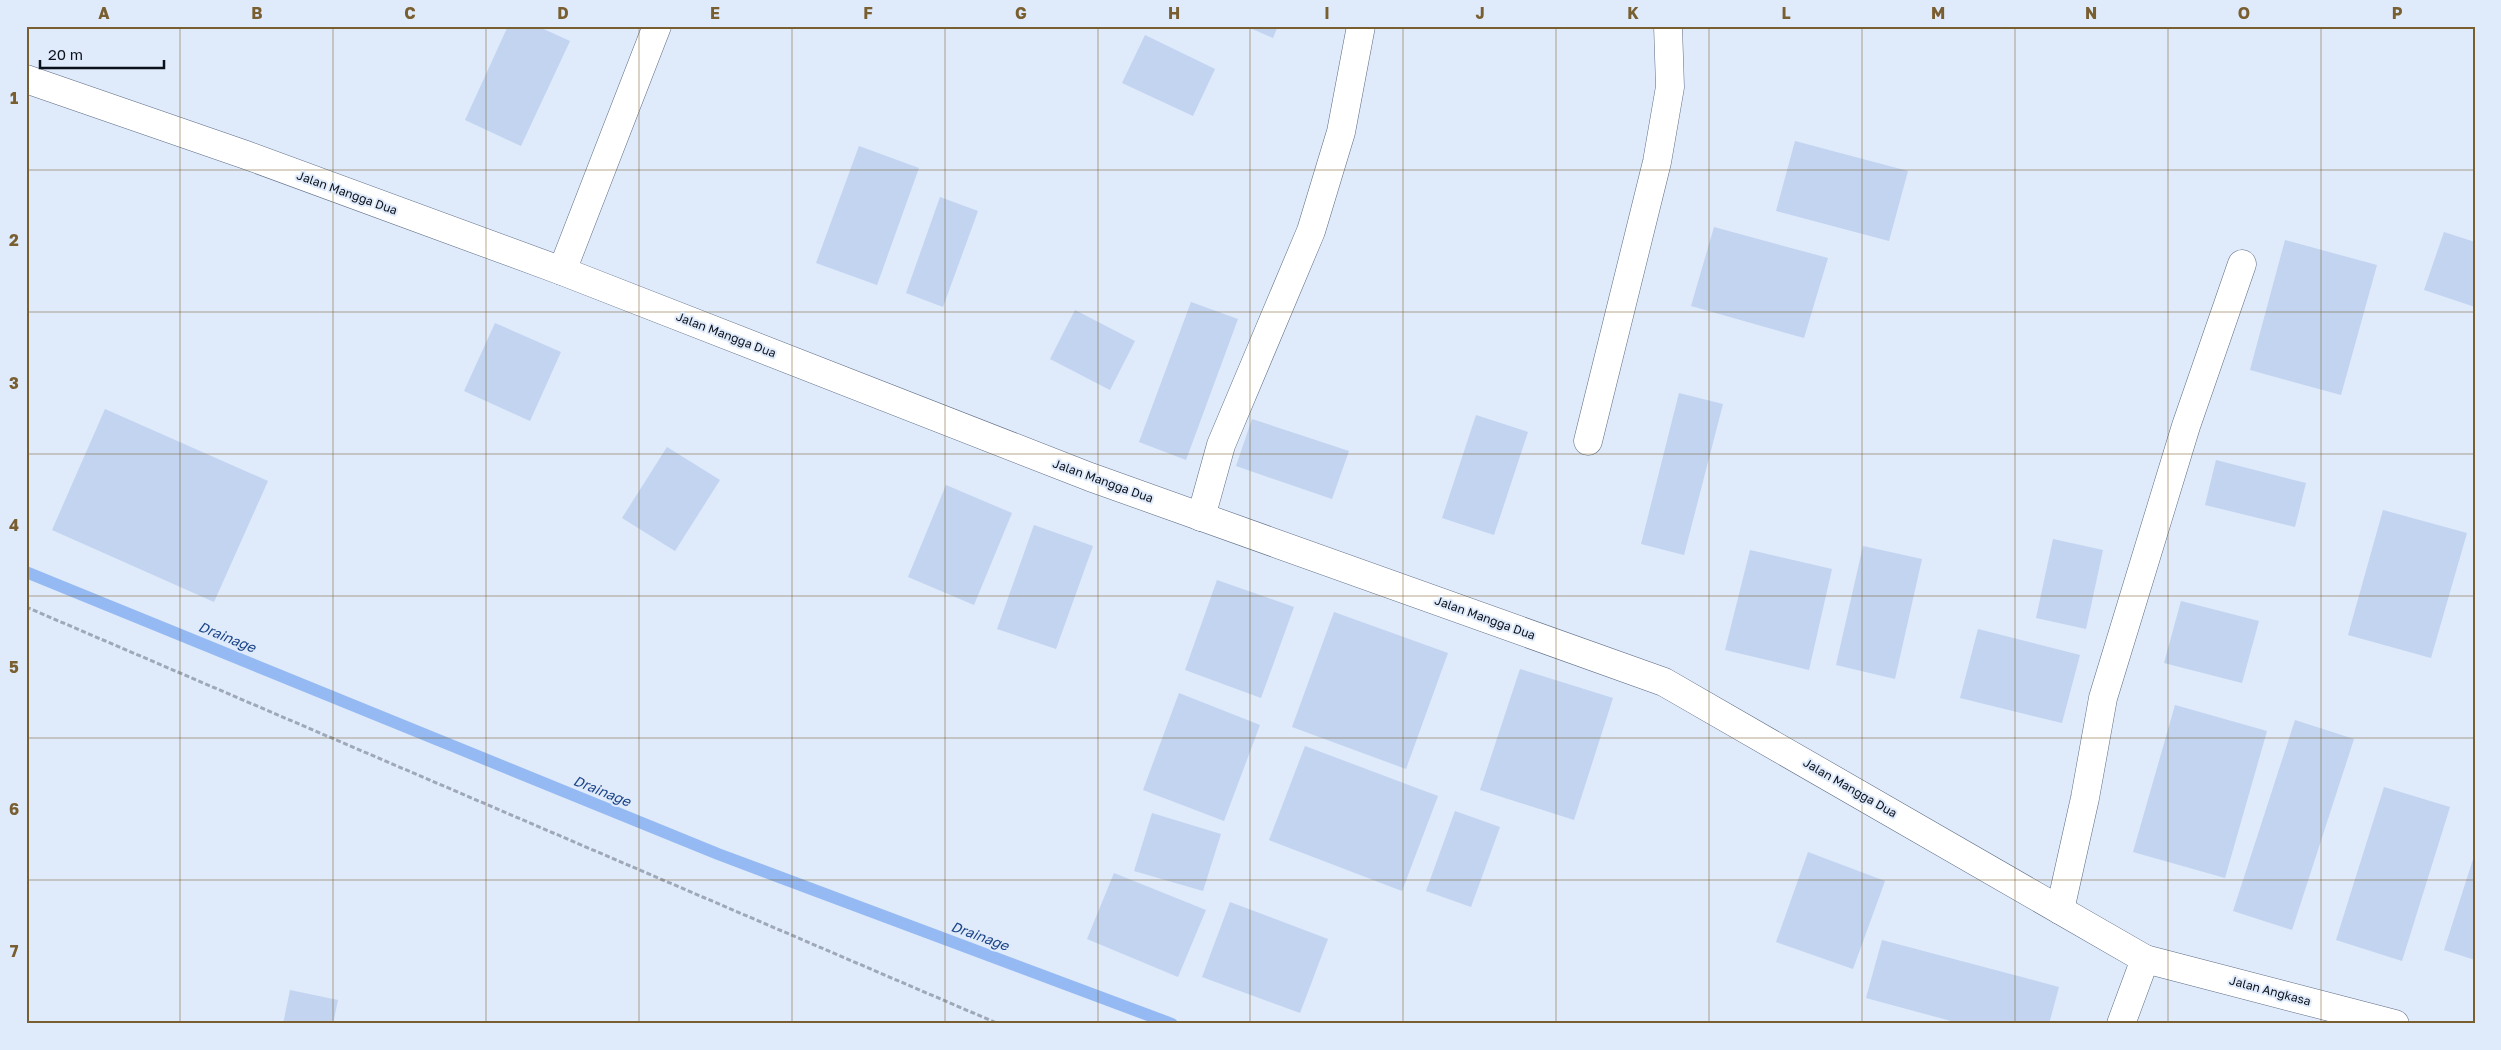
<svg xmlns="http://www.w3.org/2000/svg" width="2501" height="1050" viewBox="0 0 2501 1050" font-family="'Golos Text',sans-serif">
<rect width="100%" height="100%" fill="#dfeafb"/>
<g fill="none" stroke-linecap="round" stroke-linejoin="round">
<polyline stroke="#95baf3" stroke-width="12" points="26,572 718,854 1172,1024"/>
</g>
<g fill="#c2d4f0">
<polygon points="508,26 537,26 570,41 521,146 465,120"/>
<polygon points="1245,26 1278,26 1273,38"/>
<polygon points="1145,35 1215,69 1193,116 1122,83"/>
<polygon points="1795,141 1908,171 1889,241 1776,211"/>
<polygon points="859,146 919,168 877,285 816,263"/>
<polygon points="940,197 978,211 943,307 906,293"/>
<polygon points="1714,227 1828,258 1804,338 1691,306"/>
<polygon points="2444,232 2475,242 2475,307 2424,290"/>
<polygon points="2285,240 2377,265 2341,395 2250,370"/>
<polygon points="1191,302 1238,319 1186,460 1139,442"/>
<polygon points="1075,310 1135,341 1110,390 1050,359"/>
<polygon points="495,323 561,352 530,421 464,391"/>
<polygon points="1679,393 1723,404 1684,555 1641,544"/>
<polygon points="105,409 268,481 214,602 52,530"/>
<polygon points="1476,415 1528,432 1494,535 1442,518"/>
<polygon points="1252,419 1349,451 1332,499 1236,466"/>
<polygon points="667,447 720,480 675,551 622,518"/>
<polygon points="2216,460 2306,483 2295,527 2205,505"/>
<polygon points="946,485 1012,513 974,605 908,577"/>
<polygon points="2383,510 2467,533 2431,658 2348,635"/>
<polygon points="1034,525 1093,546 1056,649 997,629"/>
<polygon points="2053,539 2103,550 2086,629 2036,618"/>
<polygon points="1863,546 1922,559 1895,679 1836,665"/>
<polygon points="1750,550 1832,569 1809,670 1725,650"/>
<polygon points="1217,580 1294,607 1261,698 1185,670"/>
<polygon points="2181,601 2259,621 2242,683 2164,663"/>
<polygon points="1334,612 1448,653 1406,769 1292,727"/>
<polygon points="1978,629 2080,655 2062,723 1960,698"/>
<polygon points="1520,669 1613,698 1574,820 1480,790"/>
<polygon points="1179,693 1260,725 1224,821 1143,790"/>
<polygon points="2175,705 2267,731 2225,878 2133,852"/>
<polygon points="2295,720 2354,739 2292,930 2233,911"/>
<polygon points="1305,746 1438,796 1402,891 1269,840"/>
<polygon points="2384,787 2450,807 2402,961 2336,940"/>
<polygon points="1455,811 1500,827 1471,907 1426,891"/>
<polygon points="1152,813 1221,834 1203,891 1134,871"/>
<polygon points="1808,852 1885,881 1853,969 1776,942"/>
<polygon points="2474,856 2475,857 2475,960 2444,950"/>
<polygon points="1114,873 1206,910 1178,977 1087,939"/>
<polygon points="1230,902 1328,939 1300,1013 1202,977"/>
<polygon points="1882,940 2059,987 2049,1024 1962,1024 1866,998"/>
<polygon points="290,990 338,1000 333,1024 283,1024"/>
</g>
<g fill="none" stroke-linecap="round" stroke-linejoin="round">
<defs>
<g id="minor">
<polyline points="26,79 246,155 562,271 1090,477 1664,682 2145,959 2395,1024"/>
<polyline points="562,271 657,26"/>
<polyline points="1588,441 1657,162 1670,87 1668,26"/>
<polyline points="1201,517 1221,445 1311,231 1341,132 1361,26"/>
<polyline points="2060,910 2085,798 2103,698 2186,426 2242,264"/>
<polyline points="2121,1024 2145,959"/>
</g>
</defs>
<use href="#minor" stroke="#5c6c84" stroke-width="29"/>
<polyline stroke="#9fa8b7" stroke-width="3" stroke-dasharray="5 2.5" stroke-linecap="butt" points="26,607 999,1024"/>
<use href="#minor" stroke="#fff" stroke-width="28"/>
</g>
<path fill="none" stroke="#795e30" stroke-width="1" stroke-opacity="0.55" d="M180,26V1024M333,26V1024M486,26V1024M639,26V1024M792,26V1024M945,26V1024M1098,26V1024M1250,26V1024M1403,26V1024M1556,26V1024M1709,26V1024M1862,26V1024M2015,26V1024M2168,26V1024M2321,26V1024M26,170H2475M26,312H2475M26,454H2475M26,596H2475M26,738H2475M26,880H2475"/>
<g text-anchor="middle" stroke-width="4" stroke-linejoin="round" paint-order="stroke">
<g font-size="12" fill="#0b111b" stroke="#dfeafb">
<text transform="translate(347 193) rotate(20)" y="4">Jalan Mangga Dua</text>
<text transform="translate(726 335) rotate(21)" y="4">Jalan Mangga Dua</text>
<text transform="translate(1103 481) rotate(20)" y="4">Jalan Mangga Dua</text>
<text transform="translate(1485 618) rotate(20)" y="4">Jalan Mangga Dua</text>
<text transform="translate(1850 788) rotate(30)" y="4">Jalan Mangga Dua</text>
<text transform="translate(2270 991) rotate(15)" y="4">Jalan Angkasa</text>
</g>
<g font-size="14" font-style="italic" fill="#1a4487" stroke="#dfeafb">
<text transform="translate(227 637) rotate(22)" y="5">Drainage</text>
<text transform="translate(602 791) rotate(22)" y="5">Drainage</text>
<text transform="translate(980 936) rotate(20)" y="5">Drainage</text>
</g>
</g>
<rect width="2501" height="1050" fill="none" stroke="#dfeafb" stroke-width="55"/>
<path d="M40 60v8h124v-8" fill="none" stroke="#0b111b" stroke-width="2.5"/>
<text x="48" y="60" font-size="15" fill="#0b111b" stroke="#dfeafb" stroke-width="4" paint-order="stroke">20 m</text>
<rect x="28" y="28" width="2446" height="994" fill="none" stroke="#795e30" stroke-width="2"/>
<g font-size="16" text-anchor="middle" font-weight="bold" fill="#795e30">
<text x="104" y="19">A</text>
<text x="257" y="19">B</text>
<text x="410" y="19">C</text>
<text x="563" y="19">D</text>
<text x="715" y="19">E</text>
<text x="868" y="19">F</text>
<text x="1021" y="19">G</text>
<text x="1174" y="19">H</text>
<text x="1327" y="19">I</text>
<text x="1480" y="19">J</text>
<text x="1633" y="19">K</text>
<text x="1786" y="19">L</text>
<text x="1938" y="19">M</text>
<text x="2091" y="19">N</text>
<text x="2244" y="19">O</text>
<text x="2397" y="19">P</text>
<text x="14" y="104">1</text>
<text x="14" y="246">2</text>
<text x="14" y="389">3</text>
<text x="14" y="531">4</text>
<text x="14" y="673">5</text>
<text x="14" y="815">6</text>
<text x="14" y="957">7</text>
</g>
</svg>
